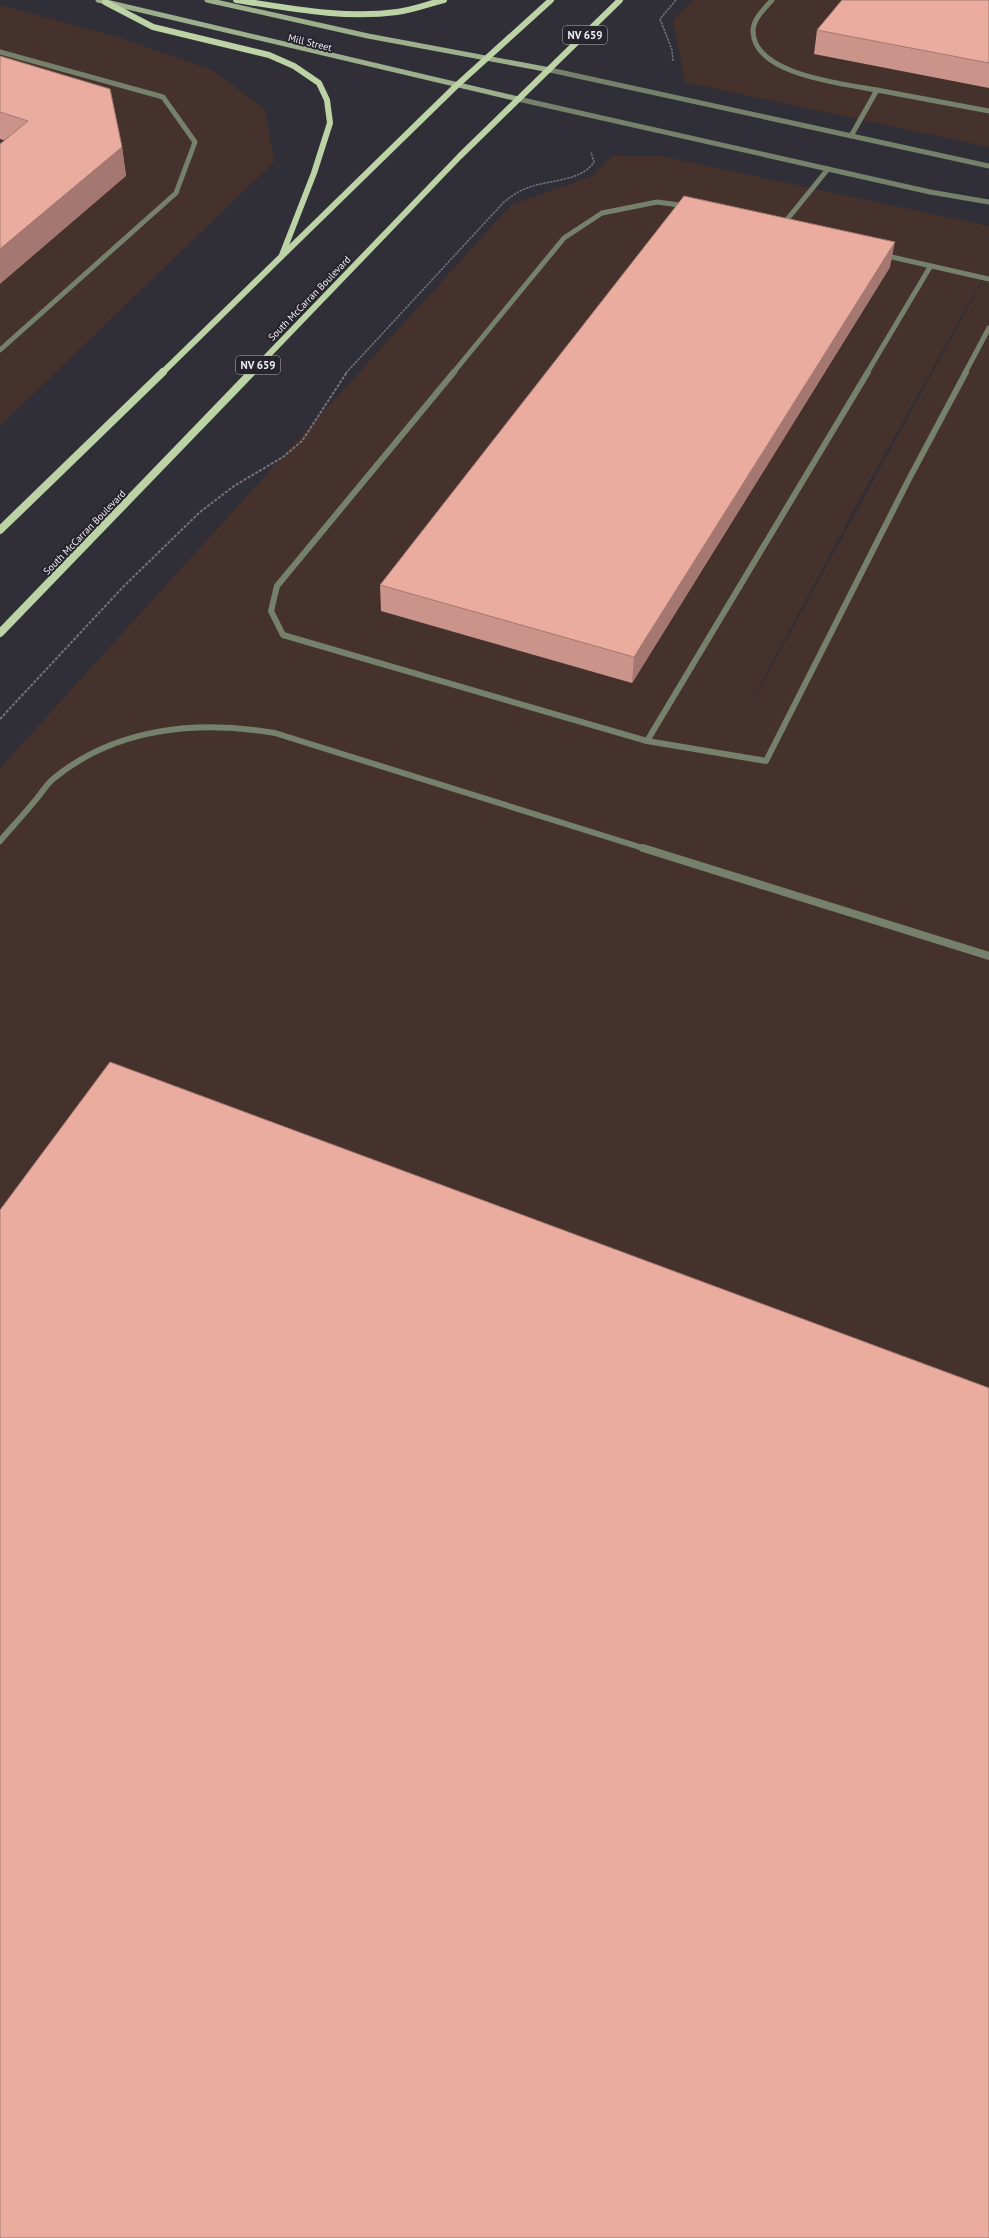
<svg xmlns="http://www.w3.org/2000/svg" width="989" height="2238" viewBox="0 0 989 2238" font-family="'PT Sans',sans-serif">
<rect width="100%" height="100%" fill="#302e36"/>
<g fill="#45322c" fill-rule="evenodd">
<polygon points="693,0 989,0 989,147 685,82 673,20"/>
<polygon points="0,5 115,36 212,70 265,109 274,162 0,426"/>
<path d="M612,156H661L989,226V2238H0V768L511,205L592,176ZM982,280H983L722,757L863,493Z"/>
</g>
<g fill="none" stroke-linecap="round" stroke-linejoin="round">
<g stroke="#74727a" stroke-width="1.5" stroke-dasharray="2.5 1" stroke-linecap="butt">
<polyline points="673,61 672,50 660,19 676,0"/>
<path d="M346,373L503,203C511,196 520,190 530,187C549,180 582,181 594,162L591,152"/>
</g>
<polyline stroke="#74727a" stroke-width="2" stroke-dasharray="3 1.5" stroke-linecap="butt" points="0,719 123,587 200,512 234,486 283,457 302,441 347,372"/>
<g stroke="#76816b" stroke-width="5">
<path d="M772,0C765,8 753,19 753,31C753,75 845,84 877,90"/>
<polyline points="0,52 163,97 195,142 176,193 0,350"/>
<polyline points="550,70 989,166"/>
<polyline points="518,99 930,192 989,202"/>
<polyline points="851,136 877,90 989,111"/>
<polyline points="781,227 828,169"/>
<polyline points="883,255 989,279"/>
<polyline points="453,373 564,238 602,213 657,202 687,206"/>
<polyline points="867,373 930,267"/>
<polyline points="965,373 989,328"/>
</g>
<g stroke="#76816b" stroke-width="6">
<polyline points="454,372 277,586 271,611 283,635 647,741 766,761 909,479 966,372"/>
<polyline points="647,741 868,372"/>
<path d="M0,841C13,826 26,812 38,797C43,791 47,784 53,779C116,727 198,720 275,733L646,849"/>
</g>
<polyline stroke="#76816b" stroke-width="8" points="643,848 989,956"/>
<g stroke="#9daf8d" stroke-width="5">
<polyline points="98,0 518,99"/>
<polyline points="207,0 368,36 550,70"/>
</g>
<g stroke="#bcd3a6" stroke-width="6">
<path d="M236,0C289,8 343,19 397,12C413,10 428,4 444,0"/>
<polyline points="105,2 153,27 269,55 294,66 319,83 327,100 330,123 314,173 282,255"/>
<polyline points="162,373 456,86 551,0"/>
<polyline points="251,373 460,156 620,0"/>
</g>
<g stroke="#bcd3a6" stroke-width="8">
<polyline points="0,530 163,372"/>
<polyline points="0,633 252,372"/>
</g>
</g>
<g fill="#ca948a">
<polygon points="989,0 989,88 814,54 817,30"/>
<polygon points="0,56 122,147 126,176 0,139"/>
<polygon points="890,267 632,683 381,611 380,585"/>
</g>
<g fill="#a47870">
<polygon points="122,147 126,176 0,284 0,249"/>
<polygon points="895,242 890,267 632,683 634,657"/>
</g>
<g fill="#ebaca0" stroke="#a47870">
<polygon points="842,0 989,0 989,63 817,30"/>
<polygon points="0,56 110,89 122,147 0,249 0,144 28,121 0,112"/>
<polygon points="684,196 895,242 634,657 380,585"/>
<polygon points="110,1062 989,1388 989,2238 0,2238 0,1210"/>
</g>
<g text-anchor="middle" stroke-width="4" stroke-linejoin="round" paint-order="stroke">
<g font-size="10" fill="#efedf3" stroke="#26242c">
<text transform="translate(310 42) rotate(14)" y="4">Mill Street</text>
<text transform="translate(309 298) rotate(-46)" y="4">South McCarran Boulevard</text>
<text transform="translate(84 532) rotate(-46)" y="4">South McCarran Boulevard</text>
</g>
<g fill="#26242c" stroke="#b3b1b7" stroke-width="1">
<rect x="563" y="26" width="44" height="18" rx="3"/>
<rect x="236" y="356" width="44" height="18" rx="3"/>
</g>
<g font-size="11" font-weight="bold" fill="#efedf3">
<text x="585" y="39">NV 659</text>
<text x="258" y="369">NV 659</text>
</g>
</g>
</svg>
